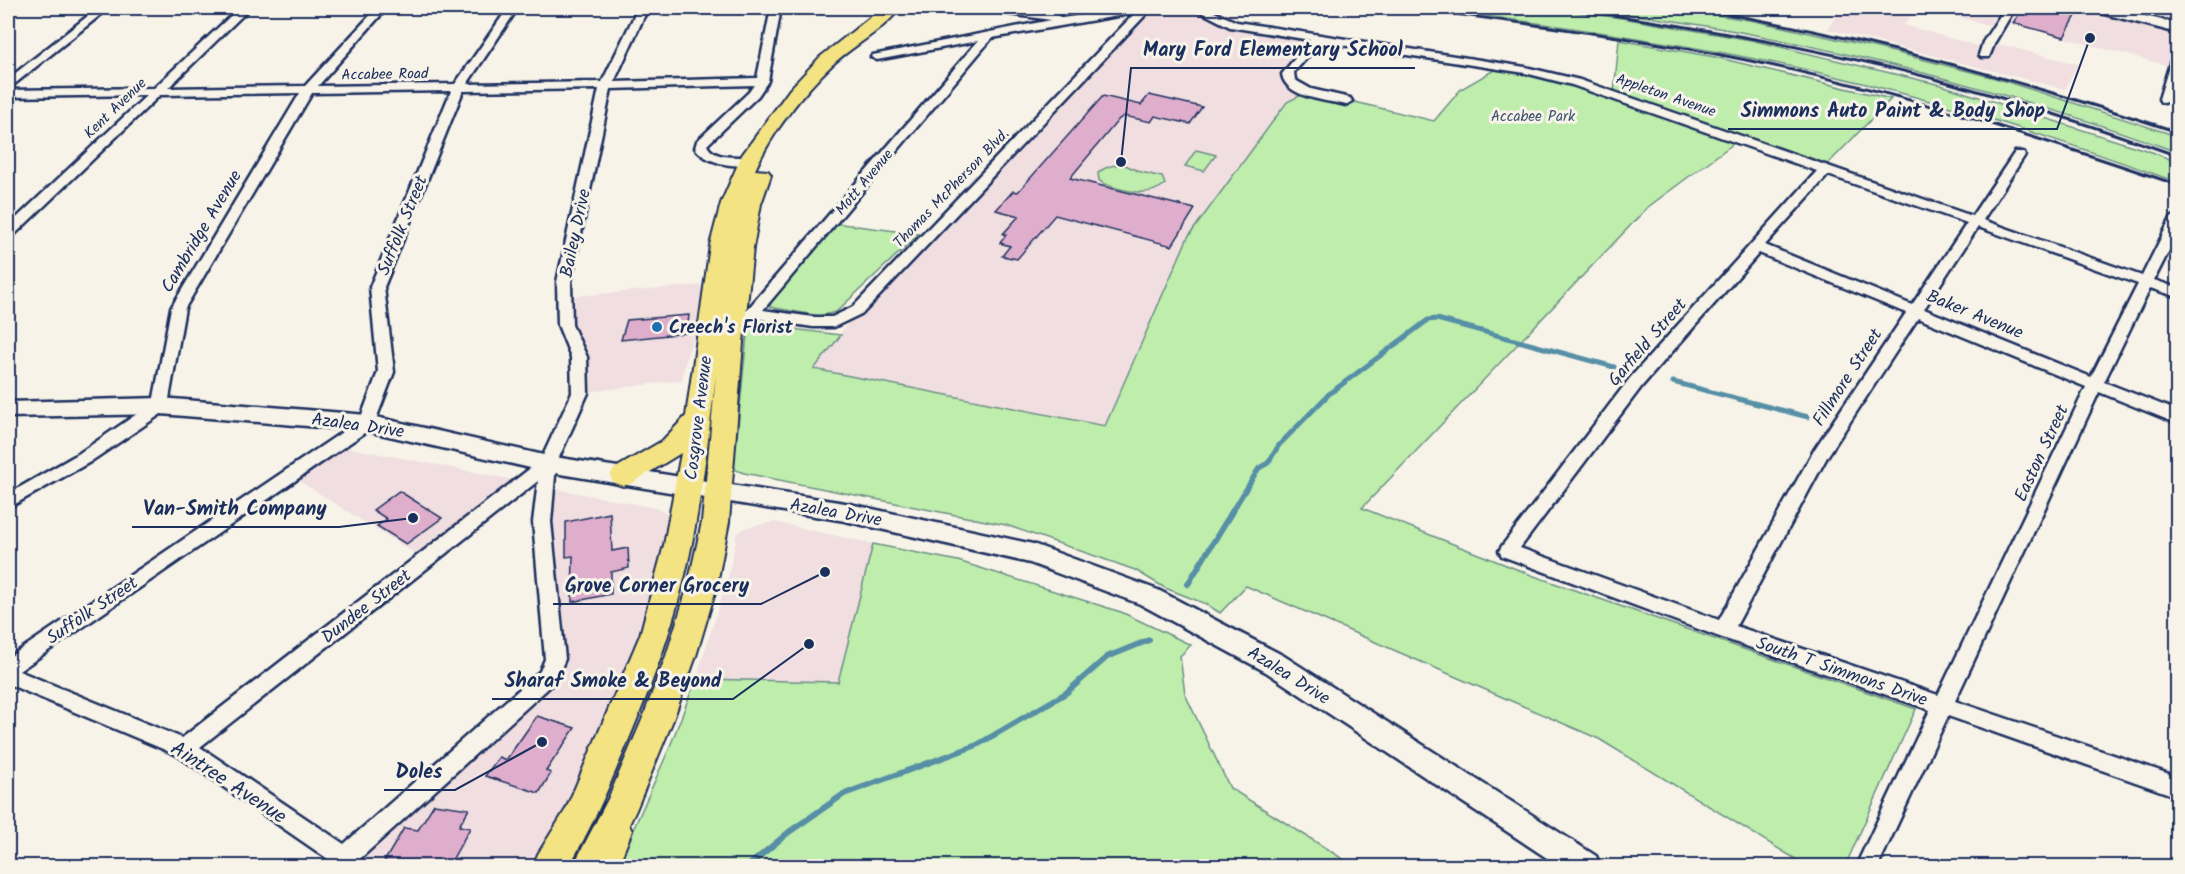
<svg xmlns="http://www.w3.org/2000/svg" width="2185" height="874" viewBox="0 0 2185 874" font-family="Kalam,sans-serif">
<rect width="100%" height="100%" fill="#f7f3e8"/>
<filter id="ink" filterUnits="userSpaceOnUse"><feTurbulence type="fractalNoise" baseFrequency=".0167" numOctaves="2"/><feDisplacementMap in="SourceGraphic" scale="12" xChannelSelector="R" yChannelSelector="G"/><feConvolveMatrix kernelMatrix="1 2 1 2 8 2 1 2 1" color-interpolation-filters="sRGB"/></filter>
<g filter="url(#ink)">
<g fill="#f0dee0">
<polygon points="987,8 1197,8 1205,14 1235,26 1313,38 1289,80 1309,91 1188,237 1105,426 813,369 858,310 1144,9 1070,20"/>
<polygon points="1841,8 1916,8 1904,25 1987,49 1989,42 2078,64 2065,89 1828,29"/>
<polygon points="1926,8 2098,8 2177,29 2177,68 2002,21 1998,28"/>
<polygon points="2117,8 2177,8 2177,26 2177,25"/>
<polygon points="703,285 695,335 687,354 682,380 580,393 565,297"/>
<polygon points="334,445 525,482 425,560 290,475"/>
<polygon points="546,487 655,508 666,513 671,529 639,644 568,812 533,866 336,866 548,676"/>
<polygon points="774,522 873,544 838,682 696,679 728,578 737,534 745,528"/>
</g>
<g fill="#beedac" stroke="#6c8e85" stroke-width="1.5">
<path d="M1427,8H1541L1622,18L1751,40L1941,85L2152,152L2177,162V182C2055,138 1930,97 1803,69C1679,42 1553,25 1427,8Z"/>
<path d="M1586,8H1671L1755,21L1882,49L1995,78L2177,136V152C2035,100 1884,59 1735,31C1686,22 1636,15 1586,8Z"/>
<polygon points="1619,40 1715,57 1891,99 1824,168 1741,138 1648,207 1362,508 1534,576 1916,709 1845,866 1807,866 1599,739 1246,586 1220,613 1206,604 1165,588 1135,570 1006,525 744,473 736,470 734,466 747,335 750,329 760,325 841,335 814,369 1105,426 1188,237 1287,102 1309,91 1434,121 1461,89 1501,66 1614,93"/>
<polygon points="1196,150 1216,155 1204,171 1185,166"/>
<path d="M1125,165L1141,172L1162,177L1165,184C1148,199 1123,190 1104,184L1099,180L1098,173C1106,166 1114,164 1125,165Z"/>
<polygon points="834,223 919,234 836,312 819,316 770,307 771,300"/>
<polygon points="873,544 958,561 1121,612 1191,645 1180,656 1185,694 1230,788 1354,866 617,866 669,749 696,679 838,682"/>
</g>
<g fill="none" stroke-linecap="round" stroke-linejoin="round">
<g stroke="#568fa6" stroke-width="5">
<polyline points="1673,382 1808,417"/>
<polyline points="1235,507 1259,468 1268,463 1279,445 1329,394 1428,320 1437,319 1614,367"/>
</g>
<g stroke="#568fa6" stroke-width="6">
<polyline points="1188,584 1236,505"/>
<polyline points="748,866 789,832 844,794 977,745 1066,693 1107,657 1149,640"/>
</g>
</g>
<g fill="#dfaecd" stroke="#1b2f5e" stroke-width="1.5">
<polygon points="2023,8 2073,8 2070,13 2077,14 2064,37 2013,23"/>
<polygon points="1149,95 1202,107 1190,124 1155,116 1151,122 1124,116 1119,119 1070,178 1195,209 1172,246 1055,215 1017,259 1002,256 1010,246 1000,243 1006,235 1003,234 1019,216 996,210 1013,191 1018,192 1103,96 1141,105"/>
<polygon points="689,315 687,333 621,340 627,320"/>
<polygon points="399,491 442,518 406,544 377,526 387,519 373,510"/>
<polygon points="610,513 612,551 628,548 629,568 611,572 611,594 572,602 573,556 566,557 566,522"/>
<polygon points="537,716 575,728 546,771 551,773 539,793 485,776 499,757 506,760"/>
<polygon points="434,804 469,809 459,826 470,828 448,867 381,867 404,828 418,830"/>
</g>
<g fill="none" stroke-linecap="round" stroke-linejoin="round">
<defs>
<g id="street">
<polygon points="98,8 109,8 12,86 8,87 8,79"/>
<path d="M239,8H250L168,88L305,86L377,8H387L318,86L455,84L508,8H518L467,84L602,82L638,8H648L614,82L757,78L771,8H781L768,81L758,96L707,145C714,161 739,155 753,158L755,161L753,164C735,168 707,164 695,148L697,141L749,92L754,85L611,89L571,282L572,325L587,357L588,393L556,464L551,522L565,659L555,682L352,866H325L328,859L177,755L8,684V658L360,420L378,372L370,287L451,91L312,93L185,308L167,410L90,462L8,508V494L78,454L153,403L171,308L300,93L160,95L13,236L8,237V226L147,95L8,97V90L154,88ZM599,89L557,282L558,325L571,357L572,393L541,460L182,738L19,671L373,427L394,372L384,287L463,91ZM538,481L533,522L545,659L540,671L344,844L200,747Z"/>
<path d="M982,8H1006L1057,15L1062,18L1130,8H1152L863,313L834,327H813L754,318L745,321L740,319L738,316L747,310L978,41L877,60L871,57L873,55L1051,20L987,11ZM1135,13L853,307L832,317H813L763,310L992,38Z"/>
<path d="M1193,8H1205L1237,22L1525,67L1580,80L1972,216L2015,152H2023L2025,155L1983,220L2142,276L2171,218L2178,214V233L2154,280L2178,288V297L2150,288L2104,382L2178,411V424L2099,392L1955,701L2178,777V797L1948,716L1878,866H1856L1930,710L1717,636L1502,556L1499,551L1502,546L1630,378L1817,171L1572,85L1525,73L1321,42L1294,72L1295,80L1311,89L1350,98L1352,101L1346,105C1327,100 1285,98 1282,74L1310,40L1230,27ZM1828,175L1967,223L1912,305L1765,245ZM1978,227L2138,284L2091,377L1924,309ZM1759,253L1906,313L1814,450L1719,620L1520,548L1642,386ZM1918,318L2086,387L1938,695L1736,626L1827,457Z"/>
<polygon points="2005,8 2015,8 1995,42 1989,57 1981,57 1979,55 1983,42"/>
<polygon points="2178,54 2178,77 2171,99 2165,103 2161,102 2159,99 2172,57"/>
</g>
<g id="secondary">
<polygon points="2091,8 2113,8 2178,24 2178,33 2093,11"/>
<polygon points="161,398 367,415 548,456 845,503 1033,544 1158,590 1284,656 1596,856 1600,866 1559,866 1266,672 1140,604 1030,563 845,521 548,472 367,431 161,414 8,417 8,402"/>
</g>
<path id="primary" d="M882,8H900C884,30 852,46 832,65C803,92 771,134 755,170L768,171L771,175L761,204L753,248L743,343L729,522L716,589L696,656L673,720L636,810L609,866H573L608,799L642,720L666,656L687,589L702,522L716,375C709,431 703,487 692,543C678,615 653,683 624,751C607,791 591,829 569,866H533L538,854L566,809L640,635L664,545L681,453L632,483L623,486L614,483L610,476L614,469L662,441L686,416L710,245L721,203L742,155L790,89L820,57Z"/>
<polygon id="highway" points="612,812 626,818 632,831 618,866 578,866 598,818"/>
</defs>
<use href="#street" stroke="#1b2f5e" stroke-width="5"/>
<use href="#secondary" stroke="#1b2f5e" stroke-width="5"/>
<use href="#primary" stroke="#1b2f5e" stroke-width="4"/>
<use href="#highway" stroke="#1b2f5e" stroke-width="4"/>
<use href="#street" fill="#f7f3e8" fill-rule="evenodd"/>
<use href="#secondary" fill="#f7f3e8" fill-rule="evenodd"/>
<use href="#primary" fill="#f4e382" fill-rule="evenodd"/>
<use href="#highway" fill="#f4e382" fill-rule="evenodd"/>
<g stroke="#1b2f5e" stroke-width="3">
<path d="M1409,8C1522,23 1635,37 1746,60C1893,90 2036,137 2178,185"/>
<path d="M1565,8C1696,27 1825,49 1953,84C2029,105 2104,130 2178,156"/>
<path d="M1692,8C1858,35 2018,80 2178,132"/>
</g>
</g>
</g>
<circle fill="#1f6fb2" stroke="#f7f3e8" stroke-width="2" cx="657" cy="327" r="6"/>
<g text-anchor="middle" stroke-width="6" stroke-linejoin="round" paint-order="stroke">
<g font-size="15" fill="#1b2f5e" stroke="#f7f3e8">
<text transform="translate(385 74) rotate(-1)" y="5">Accabee Road</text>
<text transform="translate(1666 95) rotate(19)" y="5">Appleton Avenue</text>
<text transform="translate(115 108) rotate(-44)" y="5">Kent Avenue</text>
<text transform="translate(864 182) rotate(-50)" y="5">Mott Avenue</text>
<text transform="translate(951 188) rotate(-46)" y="5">Thomas McPherson Blvd.</text>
</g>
<g font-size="15" fill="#3c556e" stroke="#f7f3e8">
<text x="1533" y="121">Accabee Park</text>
</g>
<g font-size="18" fill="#1b2f5e" stroke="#f7f3e8">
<text transform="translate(402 225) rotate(-68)" y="6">Suffolk Street</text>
<text transform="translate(201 231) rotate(-59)" y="6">Cambridge Avenue</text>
<text transform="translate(575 233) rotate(-78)" y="6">Bailey Drive</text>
<text transform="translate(1975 314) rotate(22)" y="6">Baker Avenue</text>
<text transform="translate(1647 342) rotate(-49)" y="6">Garfield Street</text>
<text transform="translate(1847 377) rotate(-57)" y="6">Fillmore Street</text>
<text transform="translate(698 418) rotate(-83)" y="6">Cosgrove Avenue</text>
<text transform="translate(358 425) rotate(8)" y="6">Azalea Drive</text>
<text transform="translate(2041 453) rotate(-65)" y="6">Easton Street</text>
<text transform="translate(836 512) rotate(10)" y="6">Azalea Drive</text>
<text transform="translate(366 606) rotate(-38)" y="6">Dundee Street</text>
<text transform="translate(92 610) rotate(-34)" y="6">Suffolk Street</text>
<text transform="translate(1842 671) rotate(19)" y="6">South T Simmons Drive</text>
<text transform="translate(1289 675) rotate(32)" y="6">Azalea Drive</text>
</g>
<g font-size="18" font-weight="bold" fill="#1b2f5e" stroke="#f7f3e8" text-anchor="start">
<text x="669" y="333">Creech's Florist</text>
</g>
<g font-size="21" fill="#1b2f5e" stroke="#f7f3e8">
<text transform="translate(229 782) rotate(33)" y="7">Aintree Avenue</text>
</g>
</g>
<path fill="none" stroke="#1b2f5e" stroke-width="2" d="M1121 162L1131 68H1415M2090 38L2057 129H1728M413 518L339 527H132M825 572L761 604H553M809 644L733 699H492M542 742L455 790H384"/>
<g fill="#1b2f5e" stroke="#f7f3e8" stroke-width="2">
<circle cx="1121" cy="162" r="6"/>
<circle cx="2090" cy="38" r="6"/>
<circle cx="413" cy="518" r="6"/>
<circle cx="825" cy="572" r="6"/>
<circle cx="809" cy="644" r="6"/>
<circle cx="542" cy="742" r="6"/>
</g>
<g font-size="20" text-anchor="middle" font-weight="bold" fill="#1b2f5e" stroke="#f7f3e8" stroke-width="6" stroke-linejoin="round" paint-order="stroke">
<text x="1273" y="56">Mary Ford Elementary School</text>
<text x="1893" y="117">Simmons Auto Paint &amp; Body Shop</text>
<text x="235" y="515">Van-Smith Company</text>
<text x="657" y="592">Grove Corner Grocery</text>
<text x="613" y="687">Sharaf Smoke &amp; Beyond</text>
<text x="419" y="778">Doles</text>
</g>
<rect width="2185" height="874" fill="none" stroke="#f7f3e8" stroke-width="30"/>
<rect x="15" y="15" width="2155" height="844" fill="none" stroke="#1b2f5e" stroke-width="2" filter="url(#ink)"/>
</svg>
